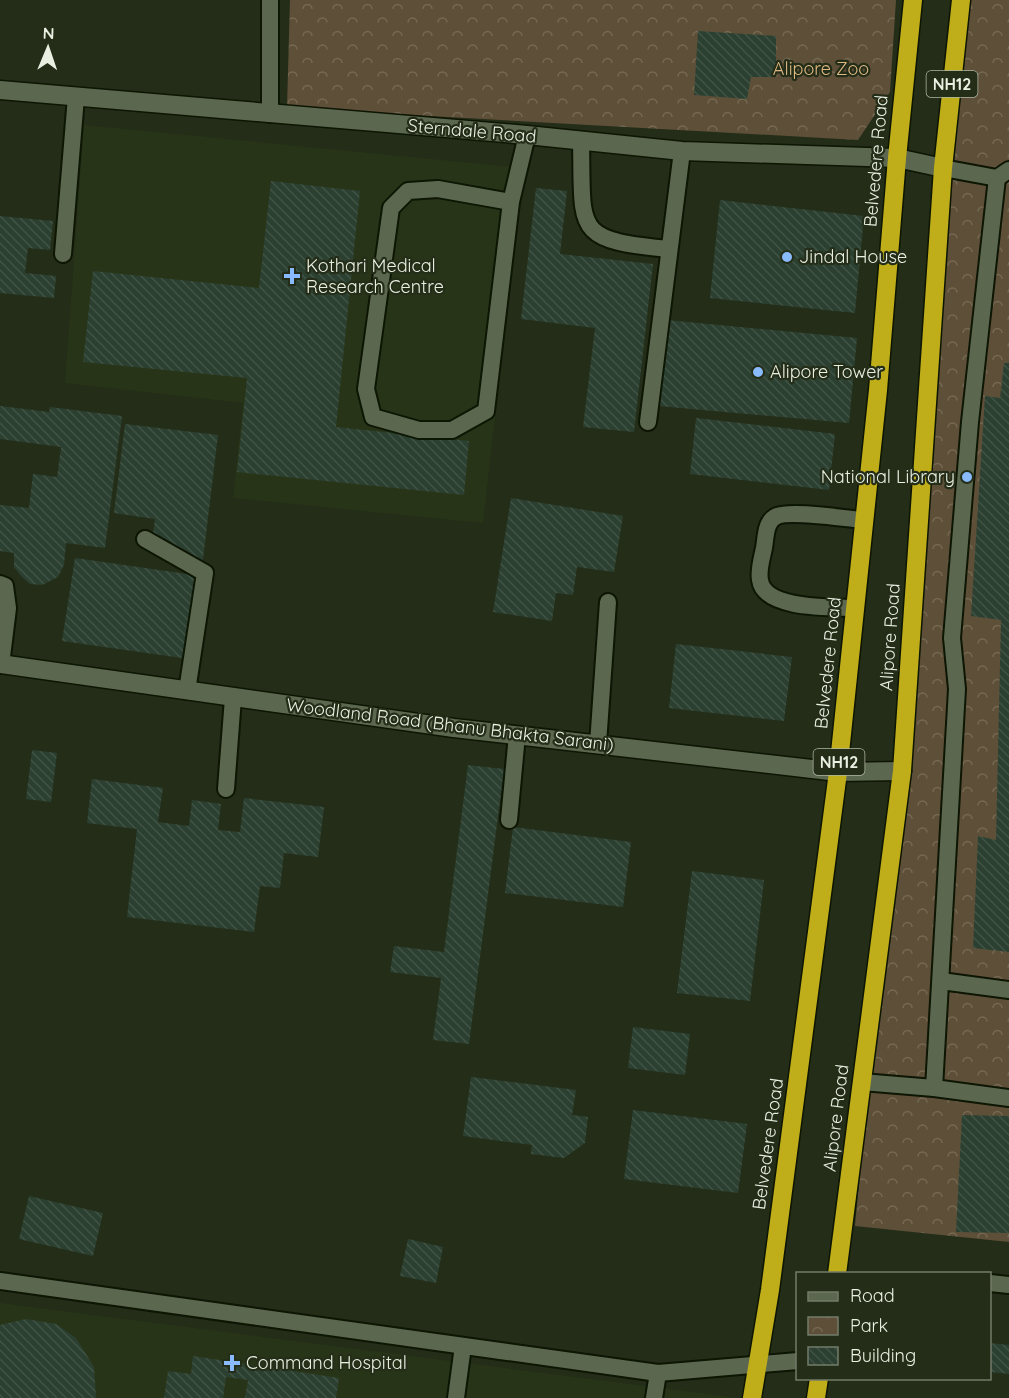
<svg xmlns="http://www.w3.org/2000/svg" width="1009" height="1398" viewBox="0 0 1009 1398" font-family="Quicksand,sans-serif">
<defs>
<pattern id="park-crowns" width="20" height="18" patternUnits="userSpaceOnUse" patternTransform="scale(1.5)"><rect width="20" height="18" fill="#5e4f38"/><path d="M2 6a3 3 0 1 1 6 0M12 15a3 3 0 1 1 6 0" fill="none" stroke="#756954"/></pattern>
<pattern id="building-back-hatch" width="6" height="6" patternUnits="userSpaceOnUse" patternTransform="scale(1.5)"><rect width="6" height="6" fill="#2b4031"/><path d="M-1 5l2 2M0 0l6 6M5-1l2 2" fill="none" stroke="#405345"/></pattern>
</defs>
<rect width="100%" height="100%" fill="#242d18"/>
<g fill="#283418">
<polygon points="84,125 523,168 483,523 233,498 243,403 65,383"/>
<polygon points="0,1303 738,1398 0,1398"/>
</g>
<g fill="url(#park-crowns)">
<polygon points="290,0 896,0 890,92 858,140 287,108"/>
<polygon points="969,0 1009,0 1009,1242 855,1226"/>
</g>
<g fill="url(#building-back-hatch)">
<polygon points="698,31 776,36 776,77 751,77 747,99 694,95"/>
<polygon points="271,181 360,191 336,427 469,441 464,495 237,472 247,378 83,362 93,271 259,288"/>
<polygon points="536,188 567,191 560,254 653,264 634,432 583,427 595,328 521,319"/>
<polygon points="720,200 864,216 855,313 710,298"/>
<polygon points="0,216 53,221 50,250 28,248 25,273 56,276 54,298 0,293"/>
<polygon points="666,320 857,338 849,423 658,406"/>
<polygon points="1004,363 1009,363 1009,952 973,948 978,836 996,840 1001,620 971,616 985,396 1000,398"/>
<polygon points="0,406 49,412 50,407 122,416 105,548 66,543 64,565 58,577 42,585 30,584 21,576 14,567 14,553 0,551 0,505 29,508 33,474 57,477 61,447 0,439"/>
<polygon points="696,418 835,434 829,490 690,474"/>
<polygon points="125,424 218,435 202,567 152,541 155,519 114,513"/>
<polygon points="511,498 623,516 614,572 577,567 573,595 556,593 552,621 493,612"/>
<polygon points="75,558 201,576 189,659 62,641"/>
<polygon points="676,644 792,657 784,721 669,708"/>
<polygon points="32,750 57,753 51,802 26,799"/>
<polygon points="468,765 504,769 469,1044 433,1040 441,978 390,972 394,946 444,952"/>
<polygon points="92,779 163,788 158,822 189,826 192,800 221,804 218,830 240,832 244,798 324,807 318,857 284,853 280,888 260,886 254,932 127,917 137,829 87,823"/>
<polygon points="513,827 631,842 623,907 505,893"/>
<polygon points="692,871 764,880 750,1001 677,993"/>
<polygon points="633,1027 690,1034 685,1075 628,1068"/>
<polygon points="471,1077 576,1090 572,1115 588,1117 585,1143 564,1158 531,1154 532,1145 463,1136"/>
<polygon points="633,1110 747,1124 738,1193 624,1179"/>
<polygon points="962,1115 1009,1116 1009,1233 956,1232"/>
<polygon points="29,1196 103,1213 93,1256 19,1239"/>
<polygon points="408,1239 443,1247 436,1283 400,1276"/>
<polygon points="26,1319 56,1324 76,1338 94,1367 96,1398 0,1398 0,1325"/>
<polygon points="990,1343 1009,1345 1009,1374 990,1372"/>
<polygon points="193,1356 339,1378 336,1398 245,1398 248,1380 226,1377 223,1398 164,1398 168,1371 191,1374"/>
</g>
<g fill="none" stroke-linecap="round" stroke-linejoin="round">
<defs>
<g id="lane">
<polyline points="270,0 270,114"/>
<path d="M581,140C583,231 572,240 669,249"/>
<polyline points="943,168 997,178 1009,170"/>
<polyline points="511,202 438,189 408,191 391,208 366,389 373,417 419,430 452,430 486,411 511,202 527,135"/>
<polyline points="63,254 76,97"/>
<polyline points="648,422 682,151"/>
<polyline points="145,539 205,573 187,691"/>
<polyline points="0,584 5,586 8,608 1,665"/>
<path d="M855,608C832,607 764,610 760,580C758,570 762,558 764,548C766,537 765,521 777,516C793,510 846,519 864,520"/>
<polyline points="598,744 608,602"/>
<polyline points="226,789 233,698"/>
<polyline points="509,820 517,735"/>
<polyline points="941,981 1009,990"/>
<polyline points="862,1082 934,1088 1009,1098"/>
<polyline points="934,1088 957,689 952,638 970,422 997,178"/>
<polyline points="0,1281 658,1373 798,1361"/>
<polyline points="990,1283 1009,1285"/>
<polyline points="456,1398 463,1346"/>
<polyline points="654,1398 658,1373"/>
</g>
<g id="street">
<polyline points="0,90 527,135 682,151 897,158 943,168"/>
<polyline points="0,664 454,728 838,772 902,771"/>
</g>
<g id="highway">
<polyline points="837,1274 902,771 943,168 961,0"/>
<polyline points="752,1398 770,1290 838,772 878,390 897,158 913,0"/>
<polyline points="816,1398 819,1378"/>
</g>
</defs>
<use href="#lane" stroke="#0d1503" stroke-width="20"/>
<use href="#street" stroke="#0d1503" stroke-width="21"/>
<use href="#highway" stroke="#0d1503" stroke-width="21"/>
<use href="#lane" stroke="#5c674f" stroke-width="16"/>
<use href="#street" stroke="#5c674f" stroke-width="18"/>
<use href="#highway" stroke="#bfad1a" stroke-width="18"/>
</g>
<g fill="#88bafc" stroke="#242d18" stroke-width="2">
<circle cx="787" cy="257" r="6"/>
<path d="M289 267h6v6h6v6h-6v6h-6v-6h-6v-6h6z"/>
<circle cx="758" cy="372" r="6"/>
<circle cx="967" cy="477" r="6"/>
<path d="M229 1354h6v6h6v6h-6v6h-6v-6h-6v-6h6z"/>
</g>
<g text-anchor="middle" stroke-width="4.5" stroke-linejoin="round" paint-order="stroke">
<g fill="#242d18" stroke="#aeb6a5" stroke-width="1.5">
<rect x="926.5" y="71" width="51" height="26" rx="4.5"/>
<rect x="813.5" y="749" width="51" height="26" rx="4.5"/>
</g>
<g font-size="16" font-weight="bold" fill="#e9f0e2">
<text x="952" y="90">NH12</text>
<text x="839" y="768">NH12</text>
</g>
<g font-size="18" fill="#ddb883" stroke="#242d18">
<text x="821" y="75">Alipore Zoo</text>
</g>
<g font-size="18" fill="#e9f0e2" stroke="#242d18">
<text transform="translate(472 131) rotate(5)" y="6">Sterndale Road</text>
<text transform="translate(876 161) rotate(-85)" y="6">Belvedere Road</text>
<text transform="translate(890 637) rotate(-86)" y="6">Alipore Road</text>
<text transform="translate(828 663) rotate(-84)" y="6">Belvedere Road</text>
<text transform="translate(450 725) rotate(7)" y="6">Woodland Road (Bhanu Bhakta Sarani)</text>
<text transform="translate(836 1118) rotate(-83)" y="6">Alipore Road</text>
<text transform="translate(768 1144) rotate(-82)" y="6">Belvedere Road</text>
</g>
<g font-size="18" fill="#e9f0e2" stroke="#242d18" text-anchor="start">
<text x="799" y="263">Jindal House</text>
<text x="306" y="272">Kothari Medical<tspan x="306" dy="21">Research Centre</tspan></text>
<text x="770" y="378">Alipore Tower</text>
<text x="955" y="483" text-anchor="end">National Library</text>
<text x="246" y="1369">Command Hospital</text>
</g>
</g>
<rect x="796" y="1272" width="195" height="108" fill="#242d18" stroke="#737b69" stroke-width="1.5"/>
<rect x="808" y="1292" width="30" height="9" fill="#5c674f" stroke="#737b69" stroke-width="1.5"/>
<text x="850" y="1302" font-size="18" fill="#e9f0e2">Road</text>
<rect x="808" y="1317" width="30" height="18" fill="url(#park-crowns)" stroke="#737b69" stroke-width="1.5"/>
<text x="850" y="1332" font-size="18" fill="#e9f0e2">Park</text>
<rect x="808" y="1347" width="30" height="18" fill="url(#building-back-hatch)" stroke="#737b69" stroke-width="1.5"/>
<text x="850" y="1362" font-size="18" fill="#e9f0e2">Building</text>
<g transform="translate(48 48) rotate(2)" stroke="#242d18" stroke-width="4.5" paint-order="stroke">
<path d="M0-4.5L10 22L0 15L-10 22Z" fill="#e9f0e2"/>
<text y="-9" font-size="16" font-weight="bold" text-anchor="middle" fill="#e9f0e2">N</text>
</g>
</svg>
